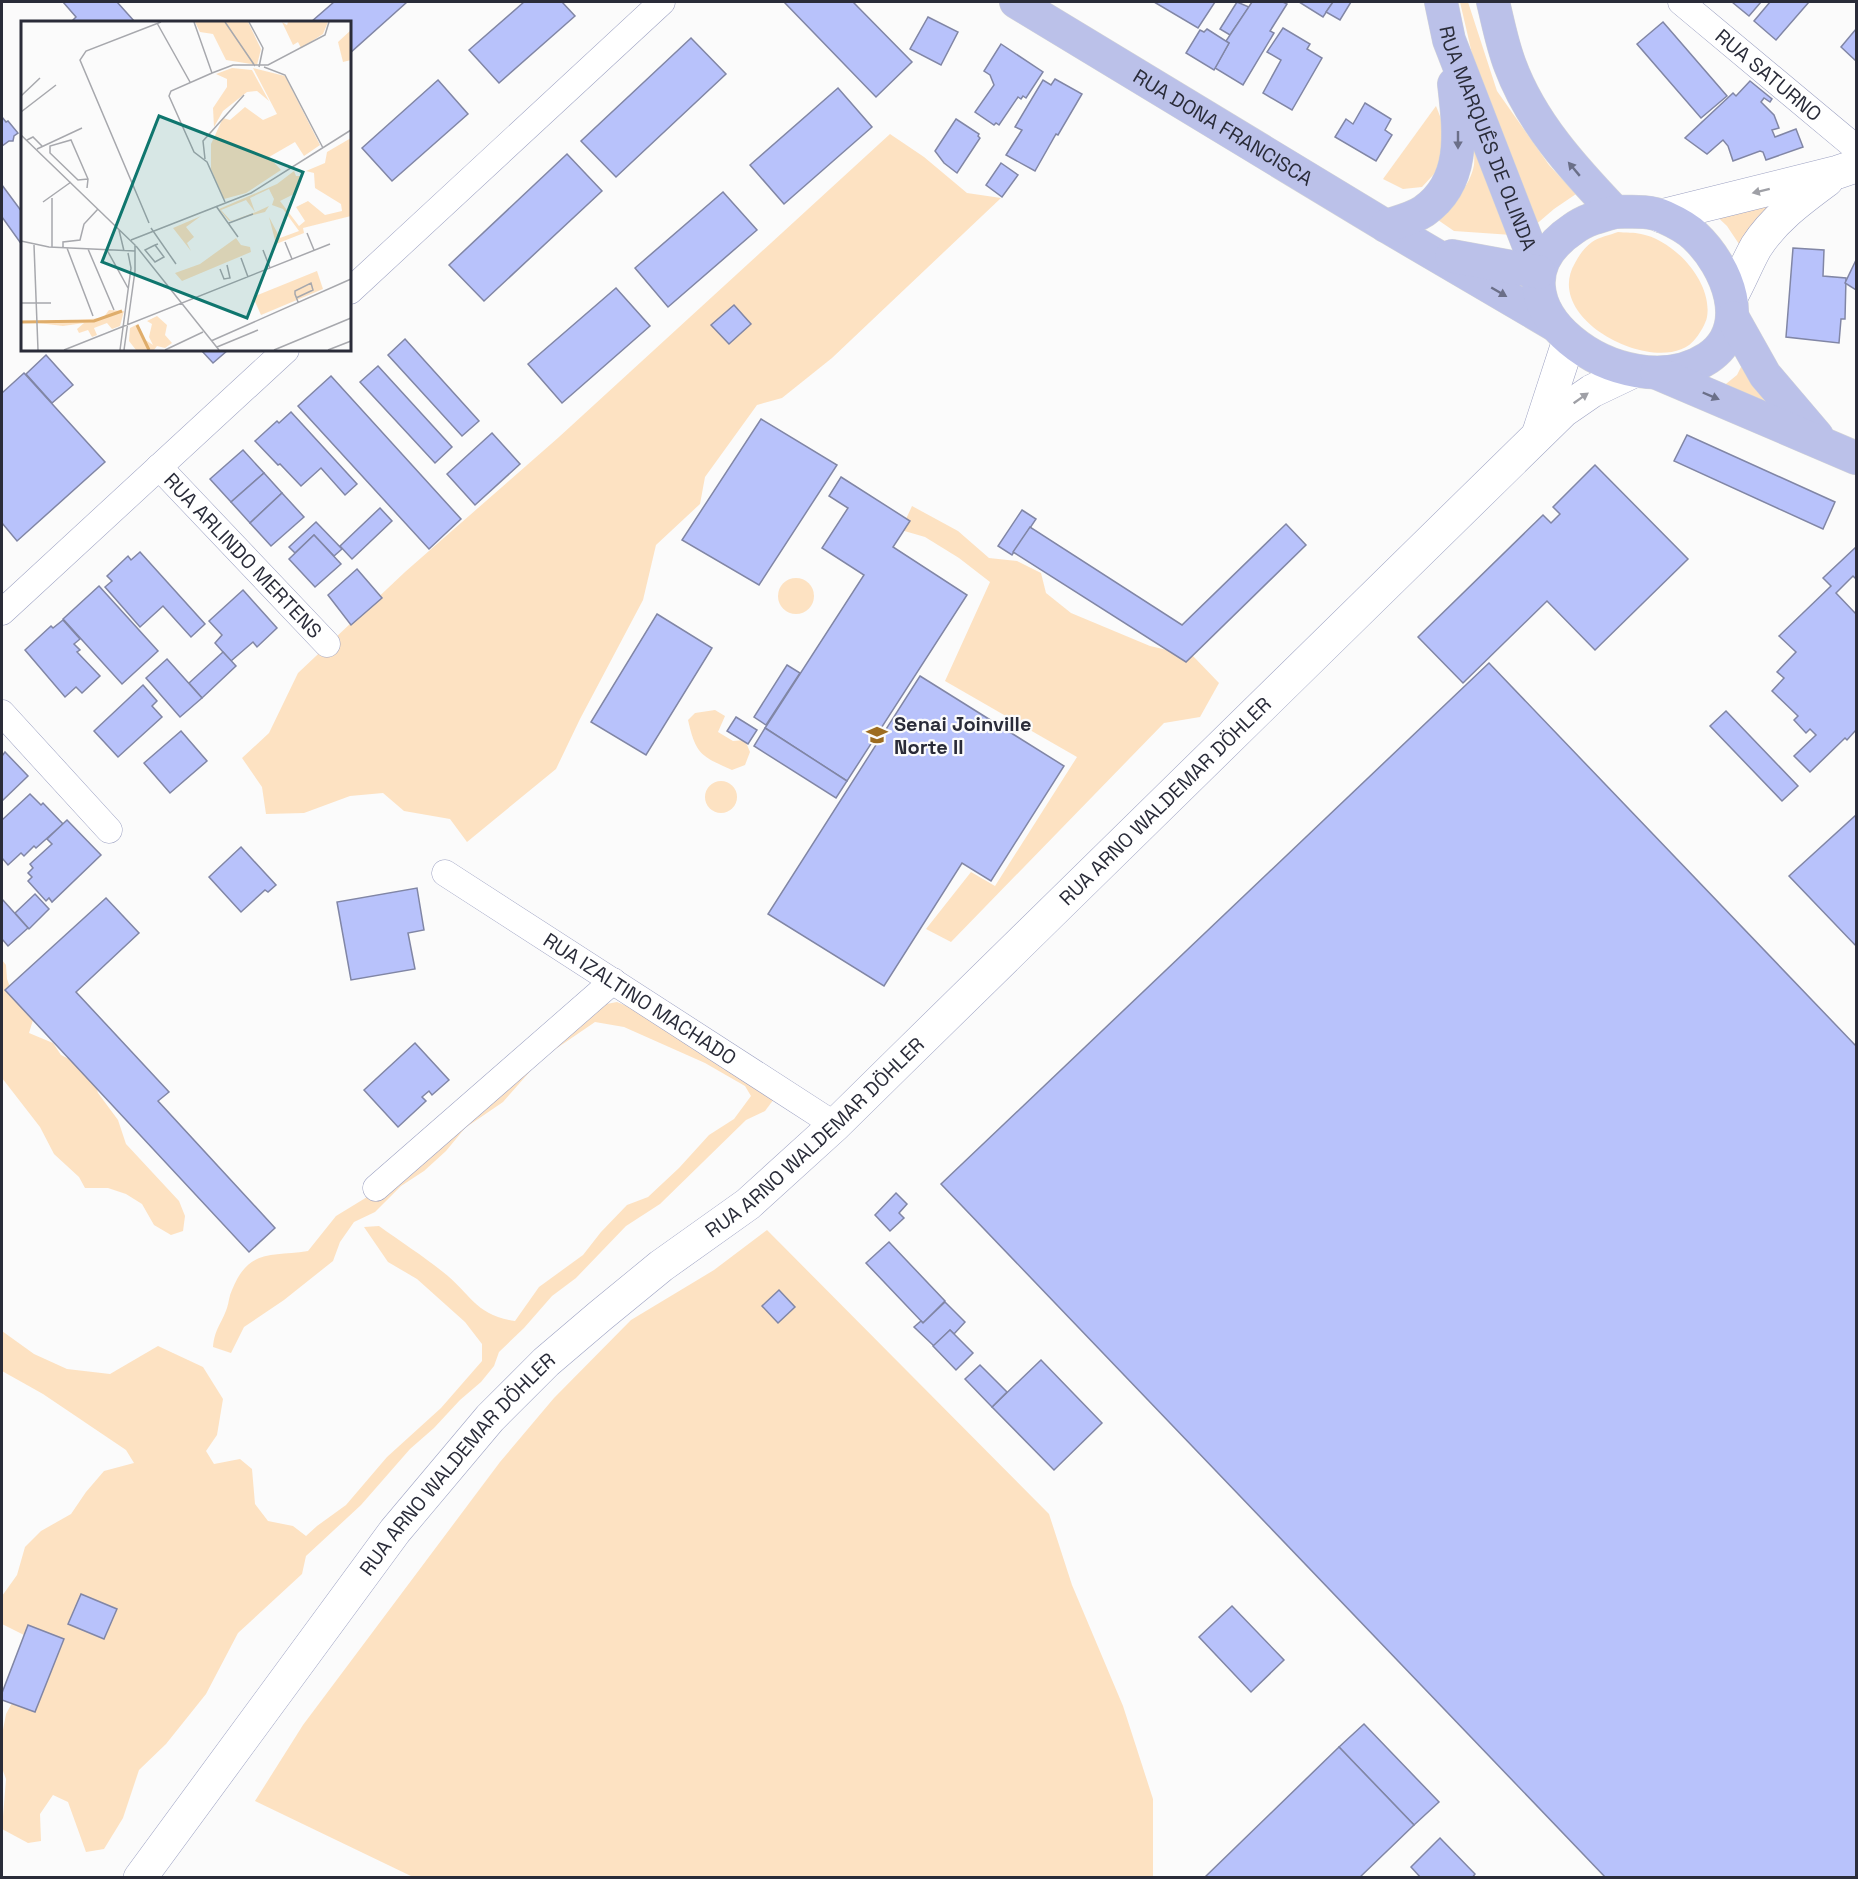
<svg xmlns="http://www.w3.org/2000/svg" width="1858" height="1879" viewBox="0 0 1858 1879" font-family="'Space Grotesk',sans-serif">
<rect width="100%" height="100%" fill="#fbfbfb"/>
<g fill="#fde2c2">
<polygon points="1460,2 1468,2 1497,91 1549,165 1576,194 1554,209 1533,227 1476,71"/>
<polygon points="1436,106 1445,129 1445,162 1422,187 1403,189 1383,179"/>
<path d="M1468,114L1512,235L1454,231L1438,220C1452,204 1470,187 1474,165C1476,152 1470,128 1468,114Z"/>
<polygon points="890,134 924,157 967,193 1001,198 832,358 782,398 757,405 705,477 700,504 656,545 643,600 580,719 556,769 467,842 450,819 404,811 383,793 350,796 304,813 266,814 262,787 242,758 269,733 298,673 405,572 559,437"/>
<polygon points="1780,194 1741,247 1727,226 1710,210"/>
<path d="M1618,232C1626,233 1634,232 1641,234C1674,240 1713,282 1707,317C1706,323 1700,333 1696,338C1665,381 1540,322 1575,263C1579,255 1585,247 1592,242C1599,237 1610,235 1618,232Z"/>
<polygon points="1743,363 1771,412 1716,392 1737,375"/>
<polygon points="912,506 958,531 989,558 1017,561 1041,573 1046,593 1071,613 1150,646 1193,656 1219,683 1200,717 1164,723 951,942 926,929 971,872 995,886 1077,757 945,681 990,582 959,558 925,537 901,530"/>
<circle cx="796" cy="596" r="18"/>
<path d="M715,710L725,716L718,732L733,741L745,740L750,752L745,765L732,770C701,756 696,755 688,720L695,713Z"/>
<circle cx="721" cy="797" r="16"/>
<polygon points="2,960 6,965 7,979 13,995 27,1005 33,1020 29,1033 53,1043 61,1055 73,1061 93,1077 98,1093 118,1120 126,1144 179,1201 185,1216 183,1231 171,1235 154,1225 142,1204 126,1194 108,1188 85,1188 79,1177 54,1154 40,1127 2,1078"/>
<path d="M617,1002L639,1011L777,1095L765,1111L746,1120L660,1204L626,1226L576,1278L552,1296L524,1328L499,1352L494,1366L481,1382L460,1400L434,1428L410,1449L361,1505L306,1556L302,1574L238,1633L206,1694L166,1744L139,1770L123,1818L104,1849L86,1852L68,1802L53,1795L40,1814L41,1841L28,1843L2,1829L6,1779L2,1768V1735L6,1714L29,1672L26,1636L2,1624V1596L17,1575L25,1547L41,1531L71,1514L86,1492L104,1471L134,1463L126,1450L43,1394L2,1371V1331L34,1354L67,1369L110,1374L158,1346L203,1367L223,1399L217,1435L206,1451L214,1464L240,1459L252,1469L255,1504L268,1521L293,1526L306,1536L317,1526L346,1505L387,1457L441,1408L482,1361V1344L465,1322L417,1279L388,1262L364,1227L379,1226C400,1241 423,1256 443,1272C472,1295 475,1315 515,1321L539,1287L583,1255L601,1232L627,1205L648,1197L679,1168L709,1135L734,1119L751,1096L745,1086L705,1063L624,1027L595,1022L541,1059L503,1102L465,1128L446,1151L424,1171L401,1186L375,1212L354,1222L340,1242L333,1261L284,1300L244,1327L231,1353L213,1347C215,1328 221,1325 227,1308C229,1302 229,1296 232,1290C249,1248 270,1257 308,1251L336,1216L372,1194L591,1007Z"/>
<polygon points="767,1230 1049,1514 1072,1585 1123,1706 1153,1799 1153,1877 413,1877 255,1801 303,1725 500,1462 554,1398 631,1320 714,1270"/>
</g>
<g fill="#b8c2fb" stroke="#8186a5" stroke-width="1.5">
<polygon points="63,2 117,2 135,22 71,22 76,17"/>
<polygon points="334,2 407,2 350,53 350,22 311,22"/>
<polygon points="524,2 562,2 575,16 499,83 469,50"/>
<polygon points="784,2 853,2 912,62 876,97"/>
<polygon points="1154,2 1215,2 1198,28"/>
<polygon points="1237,2 1249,7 1230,35 1220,29"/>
<polygon points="1252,2 1283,2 1287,4 1270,31 1274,33 1243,85 1215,68 1229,43 1226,41"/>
<polygon points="1299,2 1333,2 1323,17"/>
<polygon points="1333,2 1351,2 1340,20 1326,12"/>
<polygon points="1732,2 1761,2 1749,16"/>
<polygon points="1770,2 1809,2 1776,40 1754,21"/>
<polygon points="928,17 958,32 941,65 910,49"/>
<polygon points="1663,22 1727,96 1701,118 1637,44"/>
<polygon points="1283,28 1310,44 1307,49 1322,58 1292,110 1263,93 1281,60 1267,52"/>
<polygon points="1207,29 1229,43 1214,70 1186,53 1200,30 1204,32"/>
<polygon points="1856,29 1856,61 1841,47"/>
<polygon points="691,38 726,74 616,177 581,141"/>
<polygon points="1001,44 1043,72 1026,98 1023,96 1021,99 1018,97 999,125 996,123 994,125 975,112 994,85 990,75 984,71"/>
<polygon points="1055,79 1082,94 1058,135 1056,134 1035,171 1006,155 1022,130 1015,127 1043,80 1051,85"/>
<polygon points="438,80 468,114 392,181 362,148"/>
<polygon points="1750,81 1772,99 1770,102 1764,98 1761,102 1774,115 1779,128 1772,130 1775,137 1796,129 1803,147 1766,160 1763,152 1760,151 1733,161 1728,146 1723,140 1707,154 1685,138 1733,93 1736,96"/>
<polygon points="838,88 872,127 784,204 750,165"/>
<polygon points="1365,103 1391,119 1385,130 1392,135 1376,161 1335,137 1346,119 1353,124"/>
<polygon points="2,117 6,122 8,121 18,133 14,136 13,141 9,141 2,146"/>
<polygon points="956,119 979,134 978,136 980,138 957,173 944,163 935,151"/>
<polygon points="567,154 602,191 484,301 449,265"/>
<polygon points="1001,163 1018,175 1002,197 986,185"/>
<polygon points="2,185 22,212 22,245 2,217"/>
<polygon points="723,192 757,230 668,307 635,268"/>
<polygon points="1793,248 1824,250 1823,276 1846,278 1845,319 1841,319 1839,343 1786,337"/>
<polygon points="1856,260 1856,290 1845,283"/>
<polygon points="616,288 650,326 562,403 528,364"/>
<polygon points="734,305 751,324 729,344 711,325"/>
<polygon points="405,339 479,421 462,436 388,355"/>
<polygon points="201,350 228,350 213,363"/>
<polygon points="46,355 73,385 52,403 26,374"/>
<polygon points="378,366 452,447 435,463 360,382"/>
<polygon points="24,373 105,462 17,541 2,523 2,393"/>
<polygon points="331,376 461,519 429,549 298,406"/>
<polygon points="291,412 357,484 345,495 321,468 301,486 280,464 278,465 255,441 277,421 279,423"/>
<polygon points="761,419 837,465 759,585 682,540"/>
<polygon points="492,433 520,464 475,505 447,474"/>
<polygon points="1687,435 1835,502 1823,529 1674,461"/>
<polygon points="243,450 264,473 231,502 210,479"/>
<polygon points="1595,465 1688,559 1595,650 1547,601 1463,683 1418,637 1543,515 1551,523 1560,514 1553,507"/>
<polygon points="264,473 282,493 250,523 231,502"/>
<polygon points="841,477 910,521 893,547 967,595 847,781 765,728 864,575 822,548 848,508 829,496"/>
<polygon points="282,493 304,517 271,546 250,523"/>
<polygon points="380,508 392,521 352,559 340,546"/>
<polygon points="1022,510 1036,519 1012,555 998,546"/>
<polygon points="316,522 342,549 334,556 314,535 295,553 289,547"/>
<polygon points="1286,524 1306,545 1186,662 1013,552 1030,527 1182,625"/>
<polygon points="314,535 341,564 315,587 289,559"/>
<polygon points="1856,547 1856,579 1853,576 1836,593 1856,614 1856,730 1847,740 1845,738 1810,772 1794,756 1816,735 1810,729 1806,733 1794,720 1798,716 1772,691 1784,678 1777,672 1796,652 1779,636 1831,586 1823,578"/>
<polygon points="140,552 205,624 191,637 163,606 140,627 105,587 112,581 107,576 128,556 131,560"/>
<polygon points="357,569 382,598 351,625 328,595"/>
<polygon points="99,586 158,651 122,684 63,619"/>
<polygon points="243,590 277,628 257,647 253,642 231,661 215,643 222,635 209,621"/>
<polygon points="657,614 712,648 646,755 591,722"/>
<polygon points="63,620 80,639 74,644 80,650 77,652 100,676 82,693 76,687 65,697 25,650 51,626 53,628"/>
<polygon points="223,652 236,666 202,698 189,683"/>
<polygon points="167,659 202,698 180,717 146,678"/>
<polygon points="1489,663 1856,1046 1856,1878 1606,1878 941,1184"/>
<polygon points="787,665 800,673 766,725 754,717"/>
<polygon points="920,676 1064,766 991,881 962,863 884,986 768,914"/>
<polygon points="143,685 157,701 152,706 162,717 118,757 94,731"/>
<polygon points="1726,711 1798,786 1782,801 1710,726"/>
<polygon points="736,717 757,730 748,744 727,731"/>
<polygon points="765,728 847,781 836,798 754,746"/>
<polygon points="181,731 207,761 170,793 144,763"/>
<polygon points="5,752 28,776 2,801 2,756"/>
<polygon points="30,794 41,805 43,803 63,824 36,848 34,846 24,856 21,853 8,865 2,858 2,820"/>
<polygon points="1856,815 1856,946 1789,876"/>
<polygon points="67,820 101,855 52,902 49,898 46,901 28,881 32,877 28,873 33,868 30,864 52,844 47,839"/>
<polygon points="241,847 276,885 268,892 265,890 241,912 209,877"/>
<polygon points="417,888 424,930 408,933 415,969 351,980 337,902"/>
<polygon points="35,894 49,909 29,929 15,913"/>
<polygon points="106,898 139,933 76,992 169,1092 158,1101 275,1228 249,1252 5,990"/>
<polygon points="2,899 28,928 8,946 2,939"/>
<polygon points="415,1043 449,1080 432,1095 429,1091 422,1097 426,1101 398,1127 364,1090"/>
<polygon points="896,1193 907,1204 899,1213 904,1218 890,1231 875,1215"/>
<polygon points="889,1242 945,1301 923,1323 866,1263"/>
<polygon points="779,1290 795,1307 778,1323 762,1306"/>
<polygon points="945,1302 965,1322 954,1334 950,1330 934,1346 914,1327 921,1321 923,1323"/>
<polygon points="950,1330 973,1353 956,1370 933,1346"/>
<polygon points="1041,1360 1102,1423 1054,1470 992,1407"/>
<polygon points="980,1365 1007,1392 992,1407 965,1379"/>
<polygon points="81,1594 117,1609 104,1639 68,1624"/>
<polygon points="1232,1606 1284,1660 1251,1692 1199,1637"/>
<polygon points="28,1625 64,1639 35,1712 2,1700 2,1693"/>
<polygon points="1364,1724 1439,1802 1414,1825 1339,1747"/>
<polygon points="1339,1747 1414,1825 1359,1878 1204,1878"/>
<polygon points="1440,1838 1475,1874 1472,1878 1421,1878 1411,1867"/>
</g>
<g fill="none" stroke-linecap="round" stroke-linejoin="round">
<defs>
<g id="street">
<path id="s1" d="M1681,2L1856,148"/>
<polyline points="350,291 662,2"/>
<path id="s2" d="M159,467L327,644"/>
<polyline points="2,612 286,350"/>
<polyline points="2,713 109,830"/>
<path id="s3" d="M445,873L835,1125"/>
<polyline points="376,1188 613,981"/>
</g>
<g id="secondary">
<polyline points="1661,216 1838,172 1856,166"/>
<path d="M1731,297C1740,281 1747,263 1756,247C1774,219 1800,200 1827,180"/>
<polyline points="1539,432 1569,340"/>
<path id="s4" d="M140,1878L395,1531L490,1418L546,1362L600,1316L661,1266L748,1204L835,1125L898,1063L1563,411L1592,391L1634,371"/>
</g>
<g id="primary">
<path id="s5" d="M1016,2L1386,226L1553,324"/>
<path id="s6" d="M1441,2L1449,40L1539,272"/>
<path d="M1493,2C1498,22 1502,44 1510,65C1531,122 1573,168 1615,212"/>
<path d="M1615,212C1631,212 1649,210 1664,217C1675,222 1687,228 1695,236C1727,266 1753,328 1708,358C1624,413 1470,298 1573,229C1585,220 1600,216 1615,212Z"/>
<path d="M1386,226C1398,222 1414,218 1424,211C1467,181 1459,129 1454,84"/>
<polyline points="1452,256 1539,272"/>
<polyline points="1733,318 1765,375 1817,436"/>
<polyline points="1657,373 1856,458"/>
</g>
</defs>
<use href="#street" stroke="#9ca1c2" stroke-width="27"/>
<use href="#secondary" stroke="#9ca1c2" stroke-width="34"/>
<use href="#primary" stroke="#d4d5d7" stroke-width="34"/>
<use href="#street" stroke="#fff" stroke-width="26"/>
<use href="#secondary" stroke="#fff" stroke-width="33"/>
<use href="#primary" stroke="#bbc1e9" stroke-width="33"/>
</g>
<defs><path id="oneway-solid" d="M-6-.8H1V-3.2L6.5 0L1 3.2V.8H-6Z" transform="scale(1.5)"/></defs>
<g fill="#6b6f88">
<use href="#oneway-solid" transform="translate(1458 140) rotate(90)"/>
<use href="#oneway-solid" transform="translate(1574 169) rotate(-130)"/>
<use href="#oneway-solid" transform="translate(1499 292) rotate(30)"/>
<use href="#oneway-solid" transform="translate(1711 396) rotate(23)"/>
</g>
<g fill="#9fa0a6">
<use href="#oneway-solid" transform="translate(1761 191) rotate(166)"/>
<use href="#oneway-solid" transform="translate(1581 398) rotate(-35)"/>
</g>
<defs>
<symbol id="university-bare" viewBox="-9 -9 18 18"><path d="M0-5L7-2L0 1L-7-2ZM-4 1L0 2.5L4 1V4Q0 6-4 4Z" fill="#9d6c20" stroke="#fbfbfb" stroke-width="2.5" paint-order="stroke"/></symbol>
</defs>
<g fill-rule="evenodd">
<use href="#university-bare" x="862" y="720" width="30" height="30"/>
</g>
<g text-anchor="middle" stroke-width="4.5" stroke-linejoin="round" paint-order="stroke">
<g font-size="20" fill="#2a2c39" stroke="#fbfbfb">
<text dy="7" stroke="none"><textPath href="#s1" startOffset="114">RUA SATURNO</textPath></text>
<text dy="7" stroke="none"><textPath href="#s5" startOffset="242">RUA DONA FRANCISCA</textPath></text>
<text dy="7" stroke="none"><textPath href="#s6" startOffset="144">RUA MARQUÊS DE OLINDA</textPath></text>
<text dy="7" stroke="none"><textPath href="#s2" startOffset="122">RUA ARLINDO MERTENS</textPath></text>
<text dy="7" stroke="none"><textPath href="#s4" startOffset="1494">RUA ARNO WALDEMAR DÖHLER</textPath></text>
<text dy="7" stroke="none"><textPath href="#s3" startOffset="232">RUA IZALTINO MACHADO</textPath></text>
<text dy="7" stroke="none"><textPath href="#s4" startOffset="1008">RUA ARNO WALDEMAR DÖHLER</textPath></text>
<text dy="7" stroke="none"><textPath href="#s4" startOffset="522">RUA ARNO WALDEMAR DÖHLER</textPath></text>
</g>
<g font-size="20" font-weight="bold" fill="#2a2c39" stroke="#fbfbfb" text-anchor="start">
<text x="894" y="731">Senai Joinville<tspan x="894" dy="23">Norte II</tspan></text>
</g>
</g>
<g transform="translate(21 21)">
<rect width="330" height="330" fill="#fbfbfb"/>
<path d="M174,1H227L240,28L236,44L205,39L192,13L179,11ZM261,1L266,4L267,1H307L302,13L280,27L277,21L272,24ZM330,9V39L322,41L317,21ZM211,47L231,49L248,80L236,70L226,71L202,90L193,106L192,87L206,66V58L195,53ZM232,47L264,55L299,124L283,135L274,121L248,136L260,149L225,172L203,178L190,148V123L202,97L209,99L224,86L242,99L256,93ZM330,117V195L282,207L283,212L255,223L248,196L259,217L278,210L262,188L251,184L253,178L248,168L229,177L234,191L225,179L200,189L210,200L235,191L248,185L244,191L208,200L198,188L256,163L273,150L275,155H280L273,173L259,180L278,205L284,200L275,186L287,180L304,194L321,190L320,183L294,167L293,152L285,150L304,142L306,131ZM180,195L165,206L173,216L166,222L170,230L152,207ZM215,217L220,224L229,226L230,231L161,260L154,252L179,243ZM296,250L302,268L240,294L232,276ZM88,289L103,290L99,305L91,308L86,302L73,307L76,314L71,316L67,309L58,312L56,308L63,302L42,305L17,302L82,297ZM136,295L146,304L144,314L151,322L144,327L136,325L133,329H115L108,320L109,307L117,303L123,318L132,324L128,316L131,303L126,300Z" fill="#fde2c2"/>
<path fill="none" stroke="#dfad6b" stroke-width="3" d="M0,301L73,300L101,290M116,304L128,329"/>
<path fill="none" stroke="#a7a8ad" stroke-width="1.5" d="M173,1L191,52L150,70L148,75L173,131L186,141L204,181M204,1L234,45M228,1L242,27L238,46M136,2L169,61M243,46L264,54L302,127M191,52L212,44H247L304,14L308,1M0,75L19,57M0,91L35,64M0,114L114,224V250L103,329M6,119L12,116L21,125M16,128L61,107M184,138L182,120L223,74M66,167L67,158L50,119L29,125V132L57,159L67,158M31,177V227M22,181L50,161M195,185L217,216M128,202L59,39L65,30L140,1M208,202L232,193M130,207L155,243M98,209L103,230M286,212L293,229M110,219L230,172L330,109M0,220L28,226L114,230M264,221L271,238M13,224L17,329M134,224L143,236L134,241L124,229L134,224L137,223M115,225L198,329M42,227V221L59,219L63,203L77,188M46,227L72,295M67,228L93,289M86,229L107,267M242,229L249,247M220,237L227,256M199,248L203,258L209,257L206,244M275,277L292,269L290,262L274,270V273L277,281M0,282H30M190,320L330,258M196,326L237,309M43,329L309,223M99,329L110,247L107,232M144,329L182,311M253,329L330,297M307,329L330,320"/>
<path fill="#0f766e" fill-opacity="0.15" stroke="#0f766e" stroke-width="3" d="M138,95L282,151L226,297L81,241Z"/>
<rect width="330" height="330" fill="none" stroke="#2a2c39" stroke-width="3"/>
</g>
<rect width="1858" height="1879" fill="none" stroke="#2a2c39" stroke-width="6"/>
</svg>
